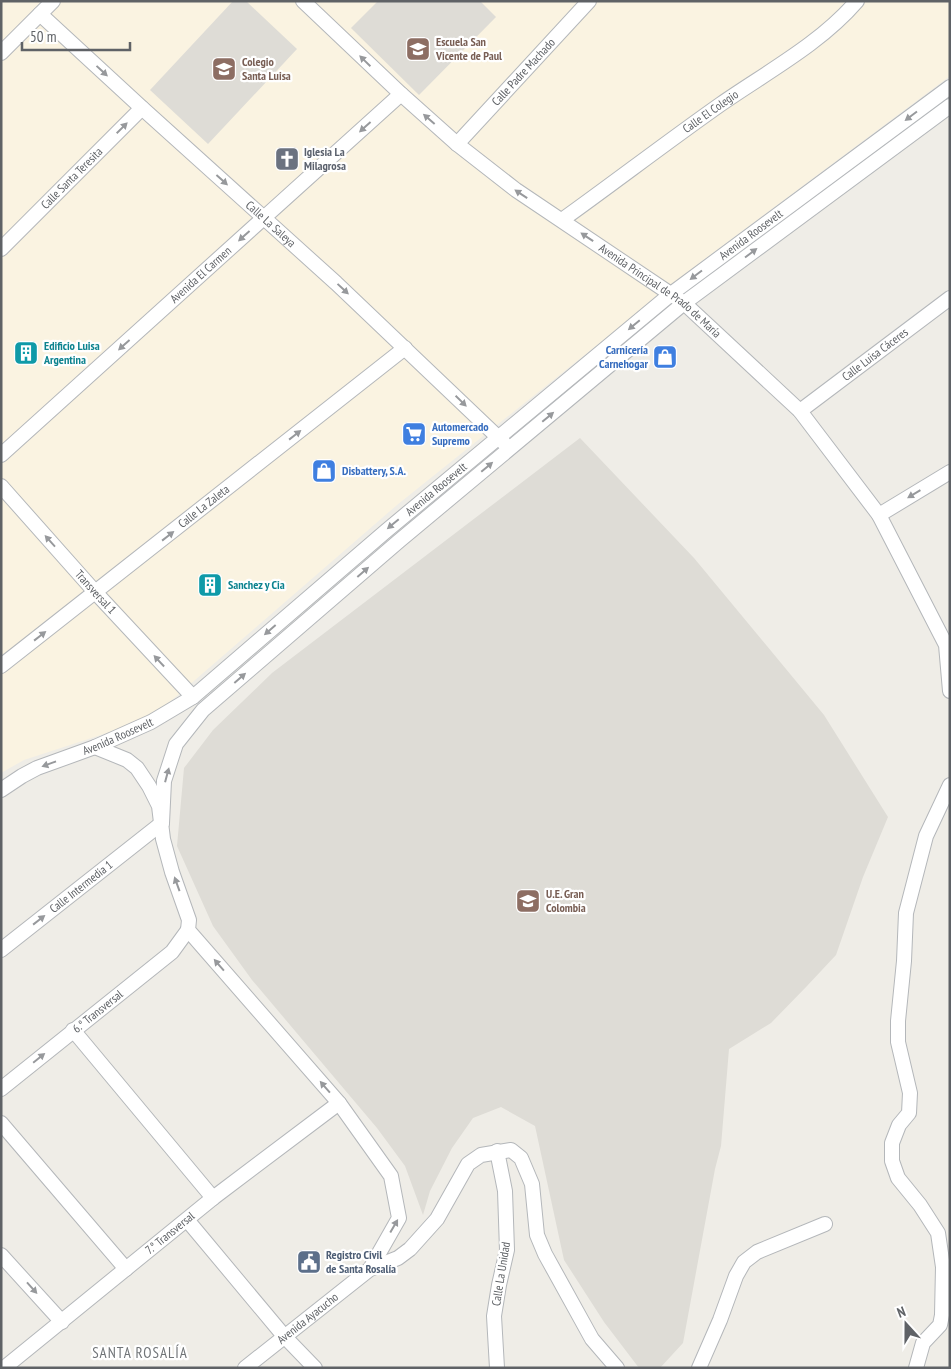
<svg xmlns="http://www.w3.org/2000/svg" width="951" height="1369" viewBox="0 0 951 1369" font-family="'PT Sans Narrow',sans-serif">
<rect width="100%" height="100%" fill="#efede7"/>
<polygon fill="#faf3e1" points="1,1 950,1 950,76 702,261 397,505 165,706 146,718 119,729 24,760 1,773"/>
<g fill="#dedcd6">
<polygon points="233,1 246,1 297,49 208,144 150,90"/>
<polygon points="378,1 480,1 496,17 419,95 351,28"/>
<polygon points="580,438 694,558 824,715 888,817 863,877 836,955 807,986 771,1023 729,1049 721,1146 715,1169 683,1343 660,1368 639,1368 604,1322 564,1260 535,1126 501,1107 473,1118 452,1148 430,1191 423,1215 405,1166 377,1128 252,980 213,926 177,846 184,768 213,730 272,673"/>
</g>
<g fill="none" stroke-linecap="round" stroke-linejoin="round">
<defs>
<g id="minor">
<path id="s1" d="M303,1L401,94L457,144L516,190L684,303L800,411L879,515L946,645L950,691"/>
<path id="s2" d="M40,14L142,108L336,283L504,443"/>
<polyline points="1,53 53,1"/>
<path id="s3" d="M457,144L589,1"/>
<path id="s4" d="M562,220C615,182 667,142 721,104C767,72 820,44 857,1"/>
<path id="s5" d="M1,249L142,108"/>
<path id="s6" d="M800,411L950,298"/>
<path id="s7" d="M1,455L401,94"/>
<path id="s8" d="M1,486L96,593L193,697"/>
<polyline points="879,515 950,472"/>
<path id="s9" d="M1,666L405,348"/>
<polyline points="95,747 127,760 137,768 149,786 159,806 163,839 172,872 189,920 188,930 339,1103 391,1176 399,1218 370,1269"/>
<path id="s10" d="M1,790L22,776L37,768L95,747L151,722L193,697L386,531L671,294L950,87"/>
<polyline points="162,823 164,781 176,744 203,710 399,541 684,303 950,106"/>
<path id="s11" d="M1,950L162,823"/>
<polyline points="73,1030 213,1198"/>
<path id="s12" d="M1,1089L172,952L188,930"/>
<polyline points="1,1123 126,1269"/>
<polyline points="497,1151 505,1191 507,1250 499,1285 494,1316 497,1368"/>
<polyline points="188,1221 284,1336 315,1368"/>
<polyline points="1,1255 62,1322"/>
<path id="s13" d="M4,1368L213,1198L339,1103"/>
<path id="s14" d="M245,1368L370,1269L398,1258L410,1249L437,1219L468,1164L481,1155L511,1150L521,1158L532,1184L537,1235L545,1254L592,1339L617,1368"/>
<polyline points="699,1368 720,1320 736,1276 744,1262 757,1252 825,1224"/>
<polyline points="916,1368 923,1343 940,1325 942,1315 943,1267 938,1233 920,1205 898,1178 892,1161 892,1143 899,1125 909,1113 910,1093 898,1042 898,1021 904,961 906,913 926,836 950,785"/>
</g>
</defs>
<use href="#minor" stroke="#b4b7ba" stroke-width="16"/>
<use href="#minor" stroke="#fff" stroke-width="14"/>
</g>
<defs><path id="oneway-solid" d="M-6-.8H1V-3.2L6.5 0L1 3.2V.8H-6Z" transform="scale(1.25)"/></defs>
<g fill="#97999c">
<use href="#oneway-solid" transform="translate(365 61) rotate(-136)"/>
<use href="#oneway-solid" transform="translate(102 71) rotate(43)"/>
<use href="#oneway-solid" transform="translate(911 116) rotate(143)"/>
<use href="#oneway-solid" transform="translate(429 119) rotate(-139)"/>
<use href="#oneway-solid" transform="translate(365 127) rotate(138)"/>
<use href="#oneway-solid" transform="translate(122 128) rotate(-45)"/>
<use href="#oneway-solid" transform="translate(222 180) rotate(42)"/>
<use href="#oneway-solid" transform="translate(521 194) rotate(-146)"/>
<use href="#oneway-solid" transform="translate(244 236) rotate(138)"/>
<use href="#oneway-solid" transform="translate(587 237) rotate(-146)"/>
<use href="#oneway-solid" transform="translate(751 253) rotate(-37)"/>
<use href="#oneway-solid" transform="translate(696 275) rotate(143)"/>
<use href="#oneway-solid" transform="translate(343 289) rotate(43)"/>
<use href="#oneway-solid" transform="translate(634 325) rotate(140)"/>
<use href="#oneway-solid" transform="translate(124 345) rotate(138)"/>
<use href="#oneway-solid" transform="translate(461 401) rotate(44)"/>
<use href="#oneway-solid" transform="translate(548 417) rotate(-40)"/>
<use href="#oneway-solid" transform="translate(295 435) rotate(-38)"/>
<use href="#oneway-solid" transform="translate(487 467) rotate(-40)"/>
<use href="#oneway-solid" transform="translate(914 494) rotate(149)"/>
<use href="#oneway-solid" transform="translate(393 524) rotate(140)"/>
<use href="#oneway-solid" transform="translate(168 536) rotate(-38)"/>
<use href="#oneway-solid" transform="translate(50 541) rotate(-132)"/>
<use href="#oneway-solid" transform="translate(363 572) rotate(-41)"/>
<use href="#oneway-solid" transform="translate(270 630) rotate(139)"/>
<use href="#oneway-solid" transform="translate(40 636) rotate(-38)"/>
<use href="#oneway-solid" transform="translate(159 661) rotate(-133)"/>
<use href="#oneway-solid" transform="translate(240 678) rotate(-41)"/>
<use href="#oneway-solid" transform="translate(49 764) rotate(160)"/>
<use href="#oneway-solid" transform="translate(167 775) rotate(-75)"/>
<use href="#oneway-solid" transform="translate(177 884) rotate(-110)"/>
<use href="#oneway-solid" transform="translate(39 920) rotate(-38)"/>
<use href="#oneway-solid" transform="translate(219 965) rotate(-131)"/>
<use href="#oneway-solid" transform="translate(39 1058) rotate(-39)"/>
<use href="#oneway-solid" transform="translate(325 1087) rotate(-131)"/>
<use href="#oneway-solid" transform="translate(394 1226) rotate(-60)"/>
<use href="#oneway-solid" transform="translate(32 1288) rotate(48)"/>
</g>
<defs>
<symbol id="school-square" viewBox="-11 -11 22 22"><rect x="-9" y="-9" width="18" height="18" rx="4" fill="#8d6e63" stroke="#fff"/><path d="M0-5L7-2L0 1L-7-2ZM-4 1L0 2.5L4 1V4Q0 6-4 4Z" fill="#fff"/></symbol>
<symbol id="church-square" viewBox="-11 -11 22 22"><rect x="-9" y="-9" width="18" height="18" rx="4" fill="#6b7280" stroke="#fff"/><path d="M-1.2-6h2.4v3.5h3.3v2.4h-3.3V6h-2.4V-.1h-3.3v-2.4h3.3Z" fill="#fff"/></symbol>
<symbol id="building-square" viewBox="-11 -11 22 22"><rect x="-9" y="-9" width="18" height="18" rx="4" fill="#0f9aa8" stroke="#fff"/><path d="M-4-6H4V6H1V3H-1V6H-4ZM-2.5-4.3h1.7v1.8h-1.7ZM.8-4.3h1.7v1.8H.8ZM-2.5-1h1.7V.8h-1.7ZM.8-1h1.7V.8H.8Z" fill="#fff"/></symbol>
<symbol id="shop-square" viewBox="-11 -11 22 22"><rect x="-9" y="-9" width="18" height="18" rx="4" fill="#3f7fe0" stroke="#fff"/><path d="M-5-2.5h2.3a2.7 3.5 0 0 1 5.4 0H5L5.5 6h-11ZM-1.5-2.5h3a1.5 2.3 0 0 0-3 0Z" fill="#fff"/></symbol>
<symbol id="supermarket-square" viewBox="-11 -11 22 22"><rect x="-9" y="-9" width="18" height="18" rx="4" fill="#3f7fe0" stroke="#fff"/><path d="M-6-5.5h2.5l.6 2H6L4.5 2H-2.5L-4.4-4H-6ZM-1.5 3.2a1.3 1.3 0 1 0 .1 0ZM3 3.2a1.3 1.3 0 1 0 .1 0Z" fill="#fff"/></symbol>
<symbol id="civic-square" viewBox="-11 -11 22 22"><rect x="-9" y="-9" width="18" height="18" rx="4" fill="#5c6f8a" stroke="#fff"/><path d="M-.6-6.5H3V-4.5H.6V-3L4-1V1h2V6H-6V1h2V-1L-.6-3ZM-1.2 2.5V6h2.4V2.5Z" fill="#fff"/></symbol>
</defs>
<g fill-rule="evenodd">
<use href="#school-square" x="404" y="35" width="28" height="28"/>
<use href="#school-square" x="210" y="55" width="28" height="28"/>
<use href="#church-square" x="273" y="145" width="28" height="28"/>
<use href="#building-square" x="12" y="339" width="28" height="28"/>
<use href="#shop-square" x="651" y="343" width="28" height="28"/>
<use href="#supermarket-square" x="400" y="420" width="28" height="28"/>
<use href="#shop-square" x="310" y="457" width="28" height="28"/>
<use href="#building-square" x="196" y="571" width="28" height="28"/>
<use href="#school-square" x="514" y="887" width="28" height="28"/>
<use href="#civic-square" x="295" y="1248" width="28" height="28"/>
</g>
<g text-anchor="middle" stroke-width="4.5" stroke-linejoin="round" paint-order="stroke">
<g font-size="12" font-weight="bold" fill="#785e54" stroke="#fff" text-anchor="start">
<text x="436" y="46">Escuela San<tspan x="436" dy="14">Vicente de Paul</tspan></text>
<text x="242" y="66">Colegio<tspan x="242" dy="14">Santa Luisa</tspan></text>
<text x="546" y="898">U.E. Gran<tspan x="546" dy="14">Colombia</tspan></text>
</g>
<g font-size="12" fill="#5f6266" stroke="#fff">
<text dy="4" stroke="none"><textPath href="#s3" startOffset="98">Calle Padre Machado</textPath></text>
<text dy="4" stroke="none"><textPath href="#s4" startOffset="184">Calle El Colegio</textPath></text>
<text dy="4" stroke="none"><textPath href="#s5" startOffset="100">Calle Santa Teresita</textPath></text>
<text dy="4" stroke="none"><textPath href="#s2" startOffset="312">Calle La Saleya</textPath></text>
<text dy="4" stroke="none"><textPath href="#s10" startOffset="939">Avenida Roosevelt</textPath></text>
<text dy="4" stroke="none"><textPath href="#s7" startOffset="269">Avenida El Carmen</textPath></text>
<text dy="4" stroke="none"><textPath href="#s1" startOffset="461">Avenida Principal de Prado de María</textPath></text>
<text dy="4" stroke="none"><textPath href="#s6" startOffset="94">Calle Luisa Cáceres</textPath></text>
<text dy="4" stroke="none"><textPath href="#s10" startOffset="534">Avenida Roosevelt</textPath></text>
<text dy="4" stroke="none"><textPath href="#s9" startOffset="258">Calle La Zaleta</textPath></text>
<text dy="4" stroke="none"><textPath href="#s8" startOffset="142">Transversal 1</textPath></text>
<text dy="4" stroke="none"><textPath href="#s10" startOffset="129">Avenida Roosevelt</textPath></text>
<text dy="4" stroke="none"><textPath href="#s11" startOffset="102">Calle Intermedia 1</textPath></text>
<text dy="4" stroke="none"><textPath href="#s12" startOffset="124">6.° Transversal</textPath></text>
<text dy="4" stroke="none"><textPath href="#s13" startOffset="214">7.° Transversal</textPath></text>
<text transform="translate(501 1274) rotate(-81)" y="4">Calle La Unidad</text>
<text dy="4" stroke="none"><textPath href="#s14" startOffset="80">Avenida Ayacucho</textPath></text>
</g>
<g font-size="12" font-weight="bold" fill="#5b616d" stroke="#fff" text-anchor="start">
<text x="304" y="156">Iglesia La<tspan x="304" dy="14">Milagrosa</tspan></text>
</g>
<g font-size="12" font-weight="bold" fill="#0d838f" stroke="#fff" text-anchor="start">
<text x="44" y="350">Edificio Luisa<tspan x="44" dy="14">Argentina</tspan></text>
<text x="228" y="589">Sanchez y Cia</text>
</g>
<g font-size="12" font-weight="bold" fill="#366cbe" stroke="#fff" text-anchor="start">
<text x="648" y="354" text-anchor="end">Carnicería<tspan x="648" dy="14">Carnehogar</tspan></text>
<text x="432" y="431">Automercado<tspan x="432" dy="14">Supremo</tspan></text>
<text x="342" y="475">Disbattery, S.A.</text>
</g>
<g font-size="12" font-weight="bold" fill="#4e5e75" stroke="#fff" text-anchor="start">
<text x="326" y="1259">Registro Civil<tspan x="326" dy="14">de Santa Rosalía</tspan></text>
</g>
<g font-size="15" letter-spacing="1" fill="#707477" stroke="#fff">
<text x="140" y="1358">SANTA ROSALÍA</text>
</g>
</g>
<rect width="951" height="1369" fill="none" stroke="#5f6266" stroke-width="5"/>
<g transform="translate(906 1324) rotate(339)" stroke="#ffffff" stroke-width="4" paint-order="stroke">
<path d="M0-4L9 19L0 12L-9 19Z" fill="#5f6266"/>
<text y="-8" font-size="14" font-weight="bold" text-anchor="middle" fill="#5f6266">N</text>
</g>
<path d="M22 42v8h108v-8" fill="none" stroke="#5f6266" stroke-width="2.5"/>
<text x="30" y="42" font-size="15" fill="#5f6266" stroke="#ffffff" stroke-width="4" paint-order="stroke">50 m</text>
</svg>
